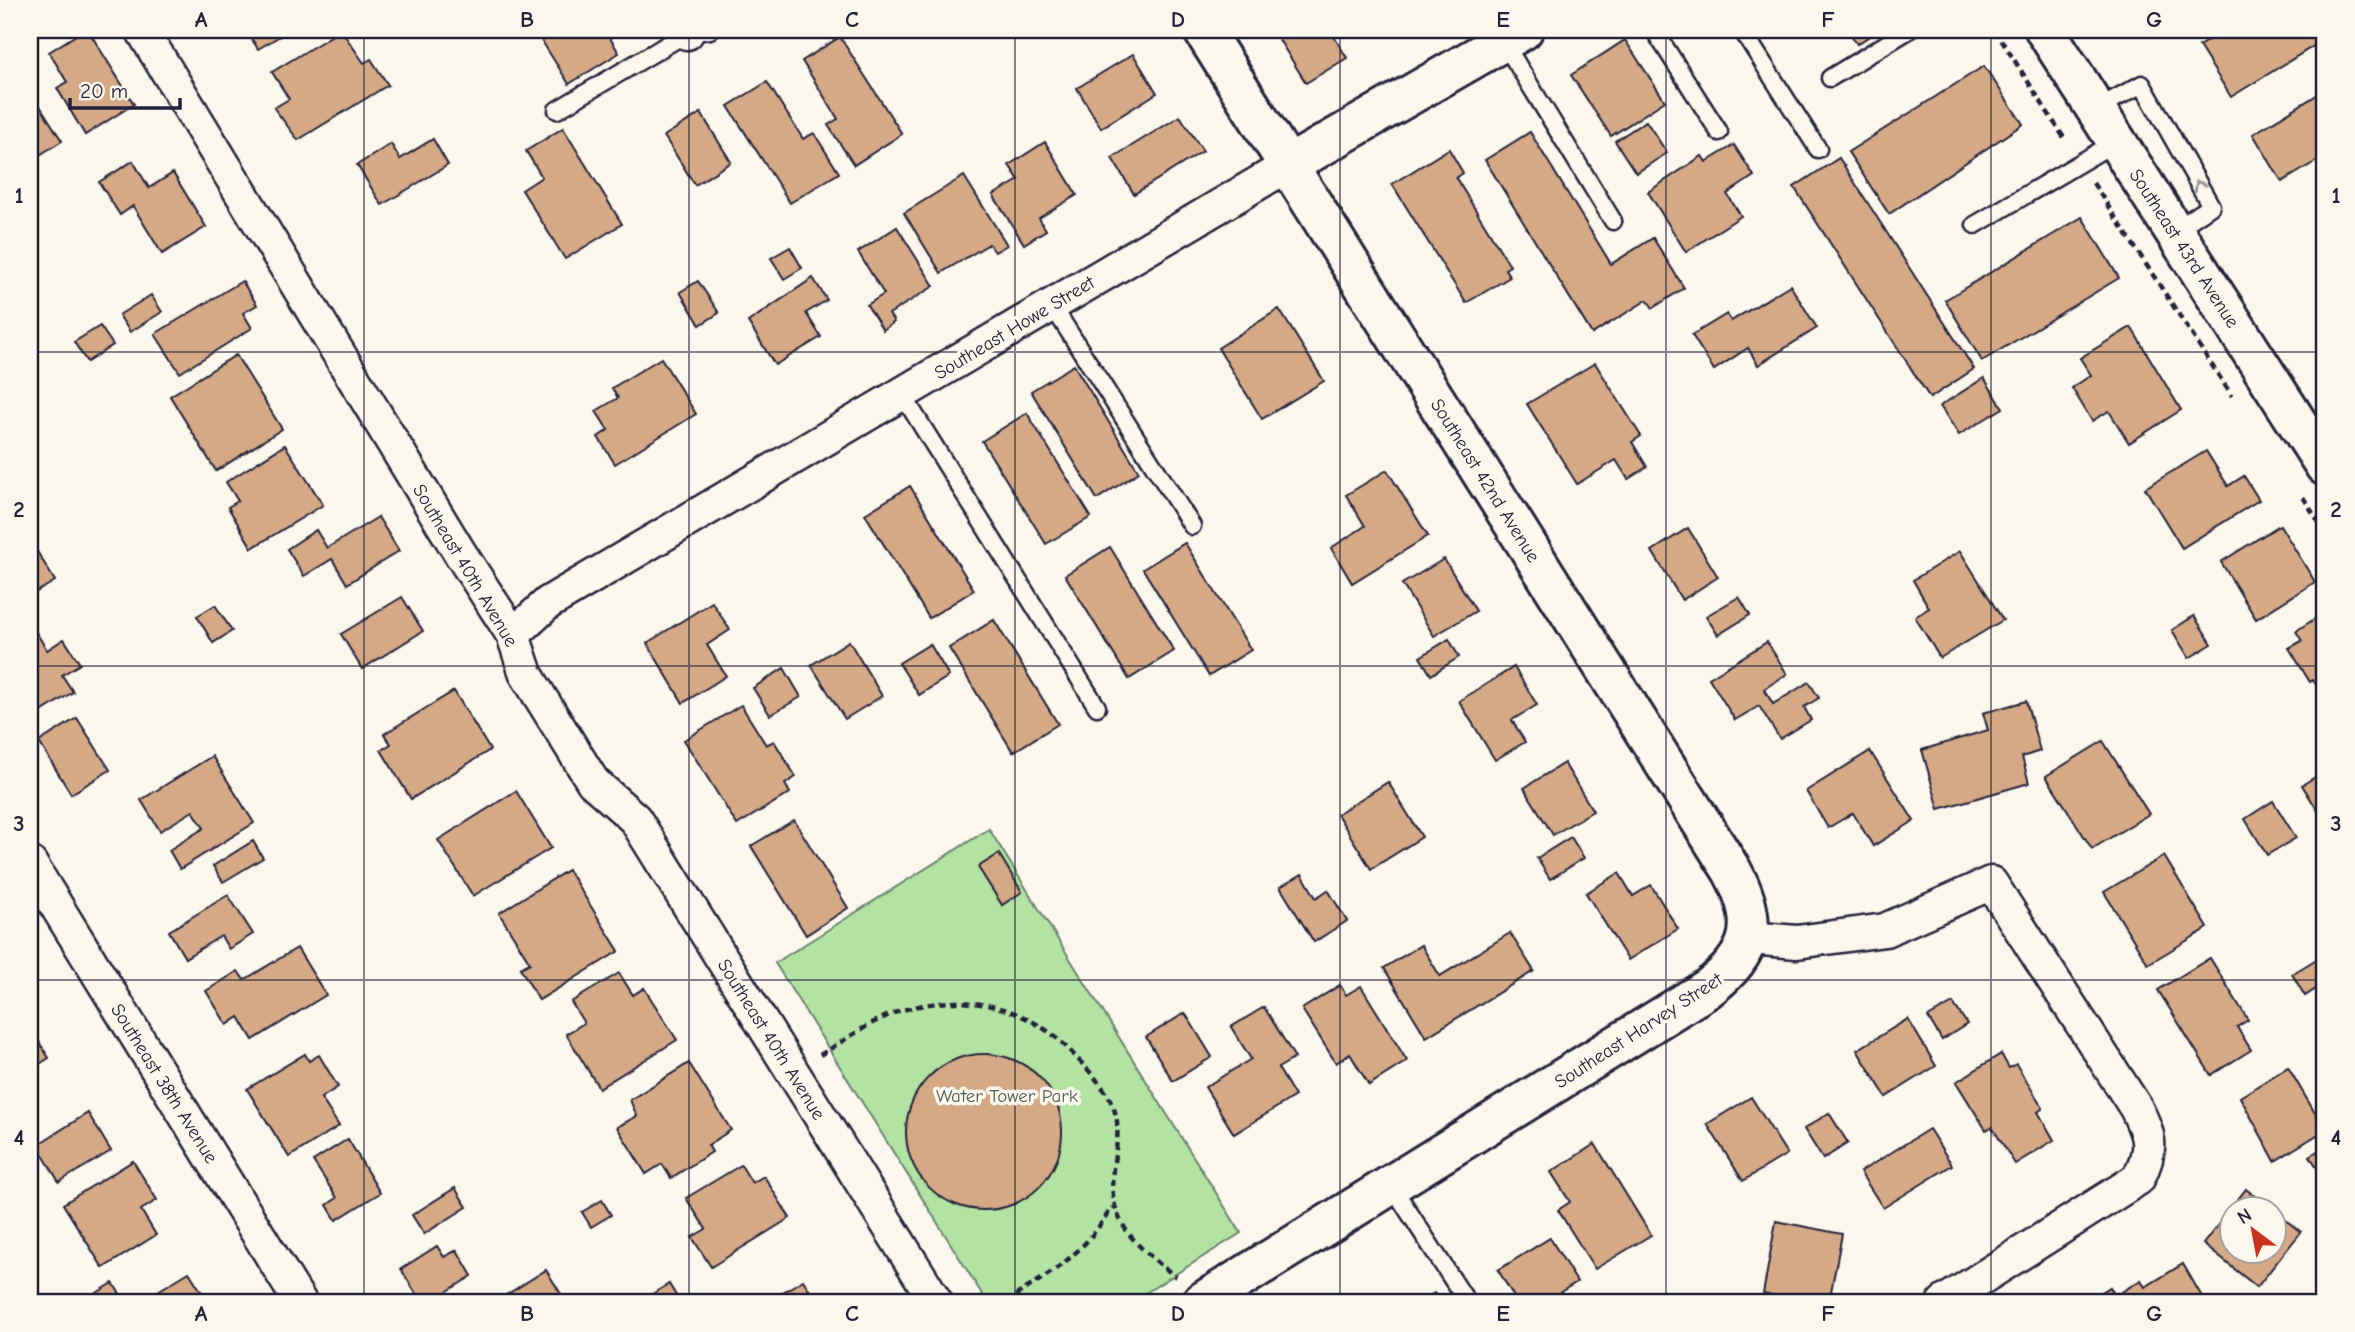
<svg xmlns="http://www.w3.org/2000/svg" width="2355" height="1332" viewBox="0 0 2355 1332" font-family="'Comic Neue',sans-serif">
<rect width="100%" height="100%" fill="#fbf7ec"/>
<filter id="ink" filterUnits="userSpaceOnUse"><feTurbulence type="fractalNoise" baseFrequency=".0143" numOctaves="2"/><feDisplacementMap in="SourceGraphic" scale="14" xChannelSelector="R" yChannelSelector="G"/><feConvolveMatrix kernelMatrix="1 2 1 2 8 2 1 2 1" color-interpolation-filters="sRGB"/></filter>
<g filter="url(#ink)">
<polygon fill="#b3e3a3" stroke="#6a826f" stroke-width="2" points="989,829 1241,1233 1131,1302 987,1302 775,963"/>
<g fill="#d5a886" stroke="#22223b" stroke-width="2">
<polygon points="84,30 88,30 134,104 85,135 57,88 67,82 49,52"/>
<polygon points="246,30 290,30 258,49"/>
<polygon points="341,30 364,63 371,59 388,85 298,140 274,108 289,99 272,72"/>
<polygon points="535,30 605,30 619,53 569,84"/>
<polygon points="1273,30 1330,30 1347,58 1306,83"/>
<polygon points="1773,30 1788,30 1777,36"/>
<polygon points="1848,30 1879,30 1857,44"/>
<polygon points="2224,30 2325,30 2325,39 2231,97 2199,46"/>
<polygon points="840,37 902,134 854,165 828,125 838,119 802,61"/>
<polygon points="1625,40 1665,101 1611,136 1571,75"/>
<polygon points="1133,54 1157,93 1101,128 1077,88"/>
<polygon points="1984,66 2023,124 1889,214 1848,152"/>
<polygon points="767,82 803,139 814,133 839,173 790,203 728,106"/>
<polygon points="2325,90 2325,156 2282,182 2253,134"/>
<polygon points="40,106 62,141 30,161 30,112"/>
<polygon points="701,113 731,162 695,185 664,136"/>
<polygon points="1180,116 1203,151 1134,194 1112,158"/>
<polygon points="1646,121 1667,153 1636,173 1615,141"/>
<polygon points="563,128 622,224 565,259 522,190 542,177 526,151"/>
<polygon points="1530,132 1611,264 1653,238 1684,288 1653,308 1647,300 1592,334 1485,160"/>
<polygon points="433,139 448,165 382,205 357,165 391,144 400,159"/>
<polygon points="1045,142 1077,195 1039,218 1046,230 1024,244 993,195 1019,180 1009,165"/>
<polygon points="1734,145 1754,176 1727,194 1741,216 1686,252 1648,192 1702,156 1706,162"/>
<polygon points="1449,149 1463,173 1456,178 1510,266 1505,269 1510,277 1466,303 1392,184"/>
<polygon points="1839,158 1974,369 1930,398 1794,187"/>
<polygon points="133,161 149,188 173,173 206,227 162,254 133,206 120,215 99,182"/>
<polygon points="964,176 1007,245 995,252 989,244 941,273 904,213"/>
<polygon points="2082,217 2119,278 1982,361 1945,300"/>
<polygon points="897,227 934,286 889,314 894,322 883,330 867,305 884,294 858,252"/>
<polygon points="790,247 802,268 784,279 771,258"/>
<polygon points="813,278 827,300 806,313 821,337 775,365 748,322"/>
<polygon points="242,281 257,305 243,313 252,328 180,373 155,334"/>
<polygon points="698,281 719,313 700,325 680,292"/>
<polygon points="1790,285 1817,328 1758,365 1748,348 1714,370 1692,335 1727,314 1731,321"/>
<polygon points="151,295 162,312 130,332 119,315"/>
<polygon points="1279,309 1324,381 1262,419 1218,348"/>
<polygon points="100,326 113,345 87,362 74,342"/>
<polygon points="2131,327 2181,410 2129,443 2109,411 2092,421 2072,388 2091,375 2080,358"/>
<polygon points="236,355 282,429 216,471 170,396"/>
<polygon points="661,358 696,414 615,464 598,437 608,430 596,411 618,398 612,388"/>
<polygon points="1595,363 1641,436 1632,442 1647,467 1628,479 1616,460 1577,484 1527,404"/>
<polygon points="1074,365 1139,472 1097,499 1031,391"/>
<polygon points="1984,378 2003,408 1959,435 1940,406"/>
<polygon points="1027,413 1091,517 1046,544 982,441"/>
<polygon points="285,445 323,505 252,548 228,507 238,501 226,482"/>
<polygon points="2206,451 2228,486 2244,476 2259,500 2182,548 2145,488"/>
<polygon points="1387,470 1428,536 1352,583 1331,548 1365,526 1346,495"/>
<polygon points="910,486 974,590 929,618 865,514"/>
<polygon points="378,517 399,551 347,584 332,559 304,576 287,549 316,530 327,548"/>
<polygon points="2280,525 2315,582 2256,619 2221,562"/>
<polygon points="1688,528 1718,577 1682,600 1652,551"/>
<polygon points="30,540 55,581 30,596"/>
<polygon points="1185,543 1251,650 1209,676 1143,569"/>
<polygon points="1110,547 1174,651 1129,679 1065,575"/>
<polygon points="1960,551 2003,620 1940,658 1915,617 1929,608 1913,580"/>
<polygon points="1444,559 1476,611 1434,636 1402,584"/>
<polygon points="402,597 423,631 362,669 341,634"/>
<polygon points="1739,597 1750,615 1718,635 1706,616"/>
<polygon points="712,602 730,630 707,645 726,676 683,703 647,643"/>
<polygon points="215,605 232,631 213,643 197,616"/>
<polygon points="2325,612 2325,698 2313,680 2310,682 2289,648 2302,641 2296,631"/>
<polygon points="2194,616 2212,644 2189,658 2172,630"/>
<polygon points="994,620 1058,724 1013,752 949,648"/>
<polygon points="34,629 47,650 64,639 80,664 62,675 73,692 33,717 30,712 30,631"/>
<polygon points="1449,639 1459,657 1431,675 1420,657"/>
<polygon points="849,641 882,696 845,719 811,665"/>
<polygon points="1767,642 1787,674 1764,689 1773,704 1809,682 1819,698 1804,707 1811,720 1780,739 1759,706 1735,720 1709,678"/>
<polygon points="930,644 949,676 919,695 899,663"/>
<polygon points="1514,667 1537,705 1512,720 1525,742 1495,760 1459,701"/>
<polygon points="784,668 801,697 770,715 753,688"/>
<polygon points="454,691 490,750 411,799 381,750 391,744 384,734"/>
<polygon points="2026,701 2040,751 2022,757 2029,783 1939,809 1922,750 1988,730 1983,713"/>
<polygon points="741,705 766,745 774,741 796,777 785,784 790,793 737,825 684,740"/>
<polygon points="77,718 110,770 71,794 39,742"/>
<polygon points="2103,741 2149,814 2092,849 2046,776"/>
<polygon points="1870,751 1914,821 1873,846 1853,813 1828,828 1806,791"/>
<polygon points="212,756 254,823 180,869 169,850 204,828 193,811 160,831 141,800"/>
<polygon points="1564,763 1593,811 1553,835 1524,788"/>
<polygon points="2325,771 2325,822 2302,785"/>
<polygon points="1388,782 1422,837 1371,869 1337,814"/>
<polygon points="516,791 551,848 473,896 438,840"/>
<polygon points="2273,801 2296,838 2267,855 2245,819"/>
<polygon points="794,820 848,908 806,935 751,846"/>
<polygon points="1571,837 1584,858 1550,879 1537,858"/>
<polygon points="253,841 263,858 223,882 213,866"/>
<polygon points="999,854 1022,892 1002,905 978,867"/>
<polygon points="2164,856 2208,928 2148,964 2104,892"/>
<polygon points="568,870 619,951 539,1000 520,968 530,963 499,913"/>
<polygon points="1619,873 1633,896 1651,885 1678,929 1628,960 1586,893"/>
<polygon points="1302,874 1316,898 1328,890 1347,921 1314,942 1280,887"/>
<polygon points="228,895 253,934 229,949 221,936 185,958 169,931"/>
<polygon points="1510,933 1534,971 1426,1037 1384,968 1421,945 1440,976"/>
<polygon points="297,948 326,995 253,1040 239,1017 227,1025 206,991 238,971 244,980"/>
<polygon points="2210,958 2248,1020 2237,1027 2251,1050 2211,1075 2158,990"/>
<polygon points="2315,960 2325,976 2325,983 2305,996 2292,974"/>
<polygon points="619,973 633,995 644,988 677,1040 599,1088 566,1034 584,1023 571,1002"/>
<polygon points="1340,985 1346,995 1361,986 1407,1061 1369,1085 1350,1054 1336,1063 1302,1009"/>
<polygon points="1953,1003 1967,1024 1942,1040 1928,1017"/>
<polygon points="1264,1007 1295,1058 1278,1068 1295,1096 1234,1134 1205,1087 1251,1059 1231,1027"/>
<polygon points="2325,1007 2325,1022 2318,1011"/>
<polygon points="1185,1013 1212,1057 1173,1081 1146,1037"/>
<polygon points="1908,1019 1936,1066 1886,1097 1857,1050"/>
<polygon points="30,1027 49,1058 30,1070"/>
<circle cx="984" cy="1132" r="78"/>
<polygon points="305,1054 309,1061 319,1055 338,1087 321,1098 339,1126 289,1157 247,1089"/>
<polygon points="2001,1054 2009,1068 2016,1064 2043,1108 2038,1112 2054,1140 2015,1164 1992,1127 1986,1130 1956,1082"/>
<polygon points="689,1063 731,1130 708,1145 712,1152 671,1178 662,1164 646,1174 617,1127 637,1116 630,1100"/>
<polygon points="2288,1067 2325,1130 2275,1161 2240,1097"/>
<polygon points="1751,1097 1787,1154 1743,1181 1707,1124"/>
<polygon points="88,1113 111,1151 59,1182 37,1145"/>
<polygon points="1829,1113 1848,1143 1823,1159 1804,1129"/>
<polygon points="1929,1129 1952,1165 1883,1208 1860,1172"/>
<polygon points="348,1139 380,1193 336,1220 327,1205 337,1198 313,1161"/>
<polygon points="1595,1144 1651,1235 1595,1269 1558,1210 1570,1202 1551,1172"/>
<polygon points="2325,1146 2325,1180 2310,1156"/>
<polygon points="133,1161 157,1200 141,1210 156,1235 103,1268 63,1204"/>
<polygon points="741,1165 752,1183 764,1176 790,1218 711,1267 692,1237 706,1229 686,1198"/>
<polygon points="455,1188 467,1207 424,1234 412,1215"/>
<polygon points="2246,1189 2272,1210 2232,1210 2232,1252 2274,1252 2274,1211 2301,1232 2257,1287 2203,1244"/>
<polygon points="602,1200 611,1215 591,1227 582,1212"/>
<polygon points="1776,1221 1842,1234 1829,1302 1808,1302 1763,1294"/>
<polygon points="1550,1238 1577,1282 1544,1302 1517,1302 1498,1270"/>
<polygon points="437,1246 444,1257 457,1250 472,1276 430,1302 421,1302 401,1269"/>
<polygon points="2183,1264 2205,1302 2086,1302 2110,1287 2115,1296 2141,1280 2145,1287"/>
<polygon points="546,1270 566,1302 495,1302"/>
<polygon points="189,1272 208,1302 140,1302"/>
<polygon points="803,1280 817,1302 769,1302 768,1301"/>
<polygon points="113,1283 125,1302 82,1302"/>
<polygon points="669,1284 678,1299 673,1302 648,1302 646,1298"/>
<polygon points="1434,1293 1440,1302 1420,1302"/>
</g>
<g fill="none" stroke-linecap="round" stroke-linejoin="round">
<defs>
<g id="lane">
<polyline points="1654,30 1719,132"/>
<polyline points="1742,30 1818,149"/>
<polyline points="1503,41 1613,221"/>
<polyline points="1830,78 1909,30"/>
<polyline points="2096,109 2142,84 2211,206 2174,231"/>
<polyline points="557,110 687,33 710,30"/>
<polyline points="1975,225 2117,141"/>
<polyline points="1052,305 1192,526"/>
<polyline points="902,394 1097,707"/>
<polyline points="1392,1186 1467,1302"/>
</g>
<g id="street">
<polyline points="142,30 460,553 513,635 526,674 593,782 635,819 936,1302"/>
<polyline points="685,30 687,33"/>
<polyline points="513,635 548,603 1287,166"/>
<polyline points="30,863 300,1302"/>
<path d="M1749,938L1797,942L1885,930L1991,883L2136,1108C2151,1138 2153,1149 2138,1179L1944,1302"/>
</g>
<g id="secondary">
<polyline points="2045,30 2325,466"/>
<polyline points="1287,166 1523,30"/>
<path d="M1202,1302L1707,989C1754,954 1760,922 1732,871L1203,30"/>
</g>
</defs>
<use href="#lane" stroke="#22223b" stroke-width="21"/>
<use href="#street" stroke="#22223b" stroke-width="37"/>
<use href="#secondary" stroke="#22223b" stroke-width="44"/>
<g stroke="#22223b" stroke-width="4.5" stroke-dasharray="7 5" stroke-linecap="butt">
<polyline points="1995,30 2066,141"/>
<polyline points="2093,183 2232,396"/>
<polyline points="2303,497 2325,532"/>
<path d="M820,1055C844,1041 868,1023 894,1013C959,990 1028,1003 1074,1055C1090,1072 1111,1092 1116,1116C1120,1133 1115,1152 1113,1169C1107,1224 1136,1245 1176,1277"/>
<path d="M1005,1302C1053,1272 1082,1256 1112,1207"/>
</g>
<use href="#lane" stroke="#fbf7ec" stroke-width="16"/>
<use href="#street" stroke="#fbf7ec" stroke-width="32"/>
<use href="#secondary" stroke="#fbf7ec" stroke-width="38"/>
</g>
<defs><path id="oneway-chevron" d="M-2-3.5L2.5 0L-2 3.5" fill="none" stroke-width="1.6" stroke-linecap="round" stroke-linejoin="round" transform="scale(1.75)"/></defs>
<use stroke="#99979c" href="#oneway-chevron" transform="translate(2199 185) rotate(-119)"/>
</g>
<path fill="none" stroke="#22223b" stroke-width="2" stroke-opacity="0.55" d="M364,30V1302M689,30V1302M1015,30V1302M1340,30V1302M1666,30V1302M1991,30V1302M30,352H2325M30,666H2325M30,980H2325"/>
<g text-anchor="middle" stroke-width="7" stroke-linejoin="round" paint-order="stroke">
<g font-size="19" fill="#22223b" stroke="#fbf7ec">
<text transform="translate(2185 248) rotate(57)" y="7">Southeast 43rd Avenue</text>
<text transform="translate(1014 327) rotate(-31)" y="7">Southeast Howe Street</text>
<text transform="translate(1486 480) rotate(58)" y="7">Southeast 42nd Avenue</text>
<text transform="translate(466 565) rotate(59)" y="7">Southeast 40th Avenue</text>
<text transform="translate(1638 1030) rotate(-33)" y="7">Southeast Harvey Street</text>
<text transform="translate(772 1039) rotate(58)" y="7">Southeast 40th Avenue</text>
<text transform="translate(165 1083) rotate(58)" y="7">Southeast 38th Avenue</text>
</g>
<g font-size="19" fill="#4e5c5a" stroke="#fbf7ec">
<text x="1007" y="1102">Water Tower Park</text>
</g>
</g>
<rect width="2355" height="1332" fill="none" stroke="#fbf7ec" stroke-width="77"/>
<g transform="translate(2253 1230) rotate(328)"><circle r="33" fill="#fbf7ec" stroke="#a4a2a5" stroke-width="2"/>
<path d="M0-5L12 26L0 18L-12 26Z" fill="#c8321e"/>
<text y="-10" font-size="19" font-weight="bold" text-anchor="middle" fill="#22223b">N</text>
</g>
<path d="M70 98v10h110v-10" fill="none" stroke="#22223b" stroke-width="3.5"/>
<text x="80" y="98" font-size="21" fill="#22223b" stroke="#fbf7ec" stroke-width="5" paint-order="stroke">20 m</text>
<rect x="38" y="38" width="2278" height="1256" fill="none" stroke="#22223b" stroke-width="2.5"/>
<g font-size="23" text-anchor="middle" font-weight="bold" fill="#22223b">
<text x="201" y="27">A</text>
<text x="527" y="27">B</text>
<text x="852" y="27">C</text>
<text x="1178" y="27">D</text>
<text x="1503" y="27">E</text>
<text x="1828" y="27">F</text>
<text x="2154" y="27">G</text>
<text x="19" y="203">1</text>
<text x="2336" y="203">1</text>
<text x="19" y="517">2</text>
<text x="2336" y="517">2</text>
<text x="19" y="831">3</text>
<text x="2336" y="831">3</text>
<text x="19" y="1145">4</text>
<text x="2336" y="1145">4</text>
<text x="201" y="1321">A</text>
<text x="527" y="1321">B</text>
<text x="852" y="1321">C</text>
<text x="1178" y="1321">D</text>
<text x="1503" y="1321">E</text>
<text x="1828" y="1321">F</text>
<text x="2154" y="1321">G</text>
</g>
</svg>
